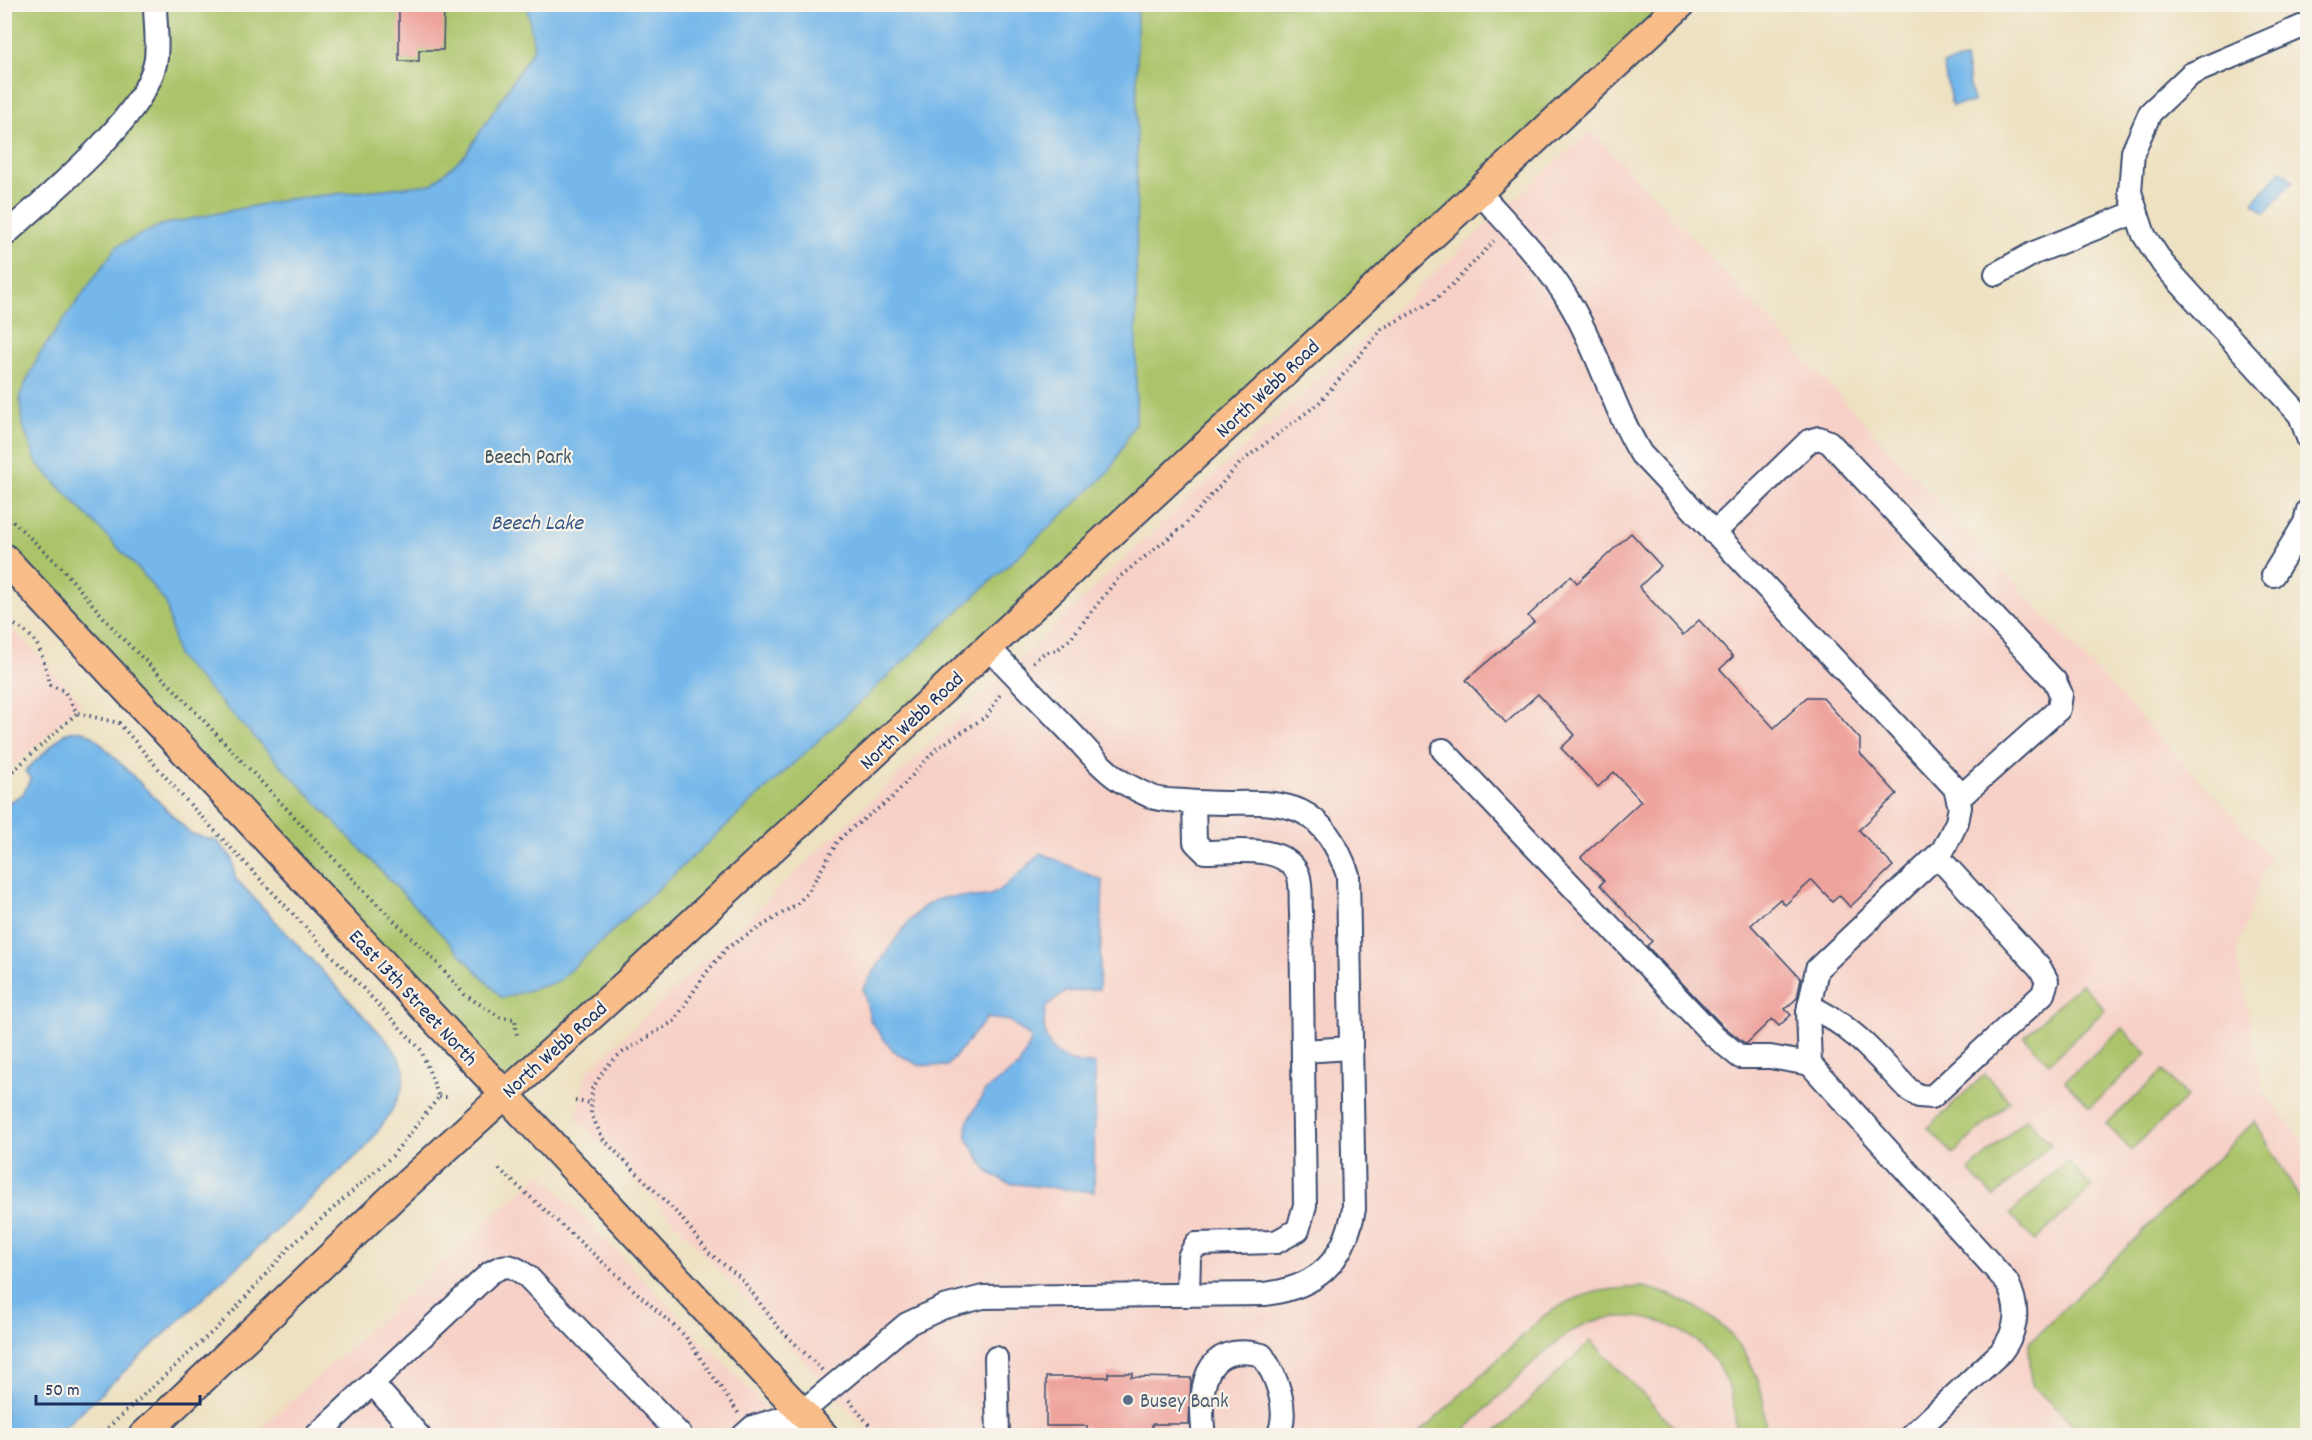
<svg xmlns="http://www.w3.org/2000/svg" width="2312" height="1440" viewBox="0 0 2312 1440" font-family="Dekko,sans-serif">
<rect width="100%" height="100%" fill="#f7f3e8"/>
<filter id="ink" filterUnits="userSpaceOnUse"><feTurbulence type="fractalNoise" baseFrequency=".0167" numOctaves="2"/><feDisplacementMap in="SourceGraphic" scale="12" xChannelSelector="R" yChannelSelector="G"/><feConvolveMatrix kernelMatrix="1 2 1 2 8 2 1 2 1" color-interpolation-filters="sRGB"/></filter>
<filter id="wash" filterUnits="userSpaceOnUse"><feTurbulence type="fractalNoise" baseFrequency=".008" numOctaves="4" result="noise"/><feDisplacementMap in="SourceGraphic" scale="24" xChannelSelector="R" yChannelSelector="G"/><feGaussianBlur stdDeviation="1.35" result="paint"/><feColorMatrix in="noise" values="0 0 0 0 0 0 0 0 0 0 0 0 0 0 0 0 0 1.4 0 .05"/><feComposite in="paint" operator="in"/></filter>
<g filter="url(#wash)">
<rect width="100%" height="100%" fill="#ede1c1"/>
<g fill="#f7d1c7">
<polygon points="1591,130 2269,855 2236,953 2264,1091 2307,1146 2307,1435 873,1435 577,1118 586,1073 1177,509"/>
<polygon points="5,621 82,702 5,774"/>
<polygon points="541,1173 793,1435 252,1436"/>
</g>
<g fill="#abc46a" stroke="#637a64" stroke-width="1.5">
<polygon points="5,5 1674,5 505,1094 5,558"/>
<polygon points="2081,983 2105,1010 2049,1063 2024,1037"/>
<polygon points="2122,1028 2147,1054 2090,1107 2065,1081"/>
<polygon points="2163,1071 2187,1097 2131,1150 2106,1124"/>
<polygon points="1985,1074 2010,1101 1953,1154 1928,1128"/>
<polygon points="2026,1118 2051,1144 1994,1197 1969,1171"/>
<polygon points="2255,1121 2307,1212 2307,1435 2085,1435 2031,1385 2029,1343"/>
<polygon points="2067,1161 2092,1187 2035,1241 2010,1214"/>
<path d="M1643,1287C1717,1304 1769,1356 1765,1435H1735C1738,1403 1726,1367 1701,1345C1664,1313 1607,1306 1566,1335C1530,1361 1493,1404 1460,1435H1418L1545,1315C1581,1292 1601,1289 1643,1287Z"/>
<polygon points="1591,1341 1682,1435 1493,1435"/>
</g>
<g fill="#75b7ea" stroke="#4873a4" stroke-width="1.5">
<polygon points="527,5 1137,5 1136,421 1110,471 557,982 502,998 177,656 166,603 144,575 37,463 22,424 20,395 40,353 117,246 161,225 288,199 432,184 466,154 534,48"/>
<polygon points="1965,59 1973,102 1952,106 1943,64"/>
<polygon points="2281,170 2293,181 2265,213 2253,203"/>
<path d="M73,731H83L93,736L191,834L217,841L233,859L235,878L391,1045C395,1052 400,1059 403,1066C411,1090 379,1130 365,1148L56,1435H5V805L23,794L31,778L25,771L64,734Z"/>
<path d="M1041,853L1103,881L1099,989L1066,992L1046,1007C1038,1045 1056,1064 1095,1064L1094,1192L1007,1183L987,1171L967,1138V1123L985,1091L1019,1066L1032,1039L1010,1021L987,1018L947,1066L918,1065L893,1051L871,1022L863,989C878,966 905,919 928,904C946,892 967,899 987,896C1002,893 1029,864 1041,853Z"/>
</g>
<g id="blocks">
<g fill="#eea39c">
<polygon points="399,4 444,4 443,50 419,50 419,61 399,61"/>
<polygon points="1631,533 1661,566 1639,587 1683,635 1699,620 1733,657 1720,669 1774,728 1807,697 1822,697 1860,739 1860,753 1897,794 1859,830 1893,866 1850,907 1839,895 1832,901 1812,880 1785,905 1780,899 1751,925 1801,979 1797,998 1785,1009 1791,1015 1779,1026 1772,1019 1746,1044 1721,1024 1647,946 1652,941 1600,885 1604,881 1581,857 1641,801 1614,772 1598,787 1561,748 1575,735 1538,694 1506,723 1466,680 1534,622 1528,616 1571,576 1577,583"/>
<polygon points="1108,1373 1133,1373 1131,1377 1191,1378 1189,1424 1152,1424 1152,1432 1140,1432 1140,1436 1099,1436 1087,1434 1087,1426 1046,1426 1046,1377 1108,1377"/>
</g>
</g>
</g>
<g filter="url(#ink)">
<use href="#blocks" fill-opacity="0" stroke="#3a4a6d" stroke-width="1.5"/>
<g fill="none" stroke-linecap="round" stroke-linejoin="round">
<defs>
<g id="minor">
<polyline points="2308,24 2191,74 2150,113 2133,152 2130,192 2144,235 2163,264 2300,415 2308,438"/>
<path d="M1478,191C1510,227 1547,263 1571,305C1599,352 1612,406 1641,454L1955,788L1960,807L1957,822L1943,850L1817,969L1808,1012L1810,1064L2007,1282C2020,1308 2018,1330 2001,1352L1911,1436"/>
<path d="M4,236C47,196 142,120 155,64C159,46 155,23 155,4"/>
<polyline points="1996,274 2034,253 2136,212"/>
<polyline points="1714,533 1809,441 1819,438 1829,442 2055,681 2061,694 2059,709 1958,799"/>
<polyline points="2273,575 2305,523 2308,510"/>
<polyline points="1443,750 1712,1034 1740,1057 1770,1057 1810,1064"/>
<path d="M1809,1006C1852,1025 1877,1057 1909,1090L1919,1096L1932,1097L2043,994L2047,981L2040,968L1937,856"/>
<polyline points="1303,1051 1351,1048"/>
<path d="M1188,1295L1189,1257L1196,1244L1276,1242L1298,1230L1305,1205L1301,912C1300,901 1302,884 1298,874C1283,843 1233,852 1205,852L1195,842L1194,803"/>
<polyline points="996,1358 998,1436"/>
<polyline points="372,1383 419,1436"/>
<path d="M316,1436L490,1273C507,1263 511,1264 528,1277L681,1436"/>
<polyline points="743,1436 753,1427 802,1412"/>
<path d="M784,1436L802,1412L907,1324L944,1307L983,1297L1265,1294C1318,1287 1344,1262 1354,1209L1348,875C1315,779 1261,810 1184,801C1174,800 1162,801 1152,797C1143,793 1133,788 1124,783C1105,772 1089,752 1074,736C1046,707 1017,677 989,648"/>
<path d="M1204,1436C1198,1390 1202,1340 1262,1355C1277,1377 1290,1410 1278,1436"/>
</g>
<g id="major">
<polyline points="4,558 824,1436"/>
<polyline points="143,1436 396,1194 637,974 1681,4"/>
</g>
</defs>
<use href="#minor" stroke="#3a4a6d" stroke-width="26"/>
<use href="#major" stroke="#3a4a6d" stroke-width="32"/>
<g stroke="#3a4a6d" stroke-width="4" stroke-dasharray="1.5 4.5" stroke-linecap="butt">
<polyline points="4,513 61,567 116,632 172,687 368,895 437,963 465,995 500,1017 515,1019 517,1036"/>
<path d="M4,620C40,635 41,650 50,685L64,691L77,713L119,723L183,797L421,1050L439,1097L392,1156L289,1248L229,1316"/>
<polyline points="1033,662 1044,653 1057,650 1071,638 1118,578 1184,526 1241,462 1319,403 1382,329 1432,302 1452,285 1494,241"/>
<polyline points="4,779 77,713"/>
<polyline points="439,1097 451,1097"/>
<polyline points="575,1101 590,1103"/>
<polyline points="499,1169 685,1336 739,1414"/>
<polyline points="822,1370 777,1326 741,1278 708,1252 680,1216 603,1139 591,1114 592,1089 606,1067 620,1054 674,1021 706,973 727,948 797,904 808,892 838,841 848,831 891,799 936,749 987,716 1002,692"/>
<polyline points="849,1400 878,1436"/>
<polyline points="99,1436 224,1321"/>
</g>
<use href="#minor" stroke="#fff" stroke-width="22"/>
<use href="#major" stroke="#f8bd88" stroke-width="28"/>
</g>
</g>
<circle fill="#5c6f8a" stroke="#f7f3e8" stroke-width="2" cx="1128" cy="1400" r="6"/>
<g text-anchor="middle" stroke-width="4.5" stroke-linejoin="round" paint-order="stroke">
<g font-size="21" fill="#1b2f5e" stroke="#f7f3e8">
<text transform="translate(1267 388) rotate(-43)" y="7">North Webb Road</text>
<text transform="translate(911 720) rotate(-43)" y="7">North Webb Road</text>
<text transform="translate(414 997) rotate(47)" y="7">East 13th Street North</text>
<text transform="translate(554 1049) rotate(-42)" y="7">North Webb Road</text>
</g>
<g font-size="21" fill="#3f5461" stroke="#f7f3e8">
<text x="528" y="463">Beech Park</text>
</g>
<g font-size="21" fill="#4e5e75" stroke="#f7f3e8" text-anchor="start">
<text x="1140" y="1407">Busey Bank</text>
</g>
<g font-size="22" font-style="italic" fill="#365888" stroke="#f7f3e8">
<text x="537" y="529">Beech Lake</text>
</g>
</g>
<rect width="2312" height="1440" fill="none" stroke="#f7f3e8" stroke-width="24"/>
<path d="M36 1395v9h164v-9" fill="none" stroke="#1b2f5e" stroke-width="3"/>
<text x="45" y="1395" font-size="18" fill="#1b2f5e" stroke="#f7f3e8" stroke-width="4.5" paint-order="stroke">50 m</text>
</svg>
